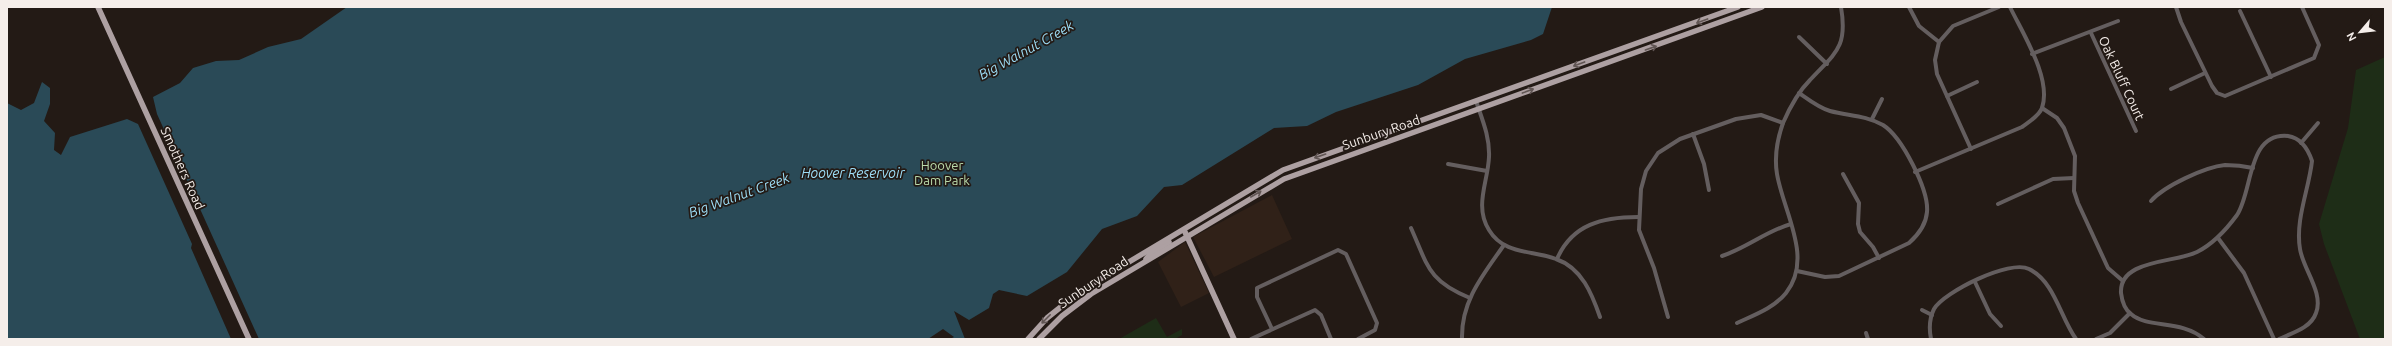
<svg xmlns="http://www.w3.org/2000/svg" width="2392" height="346" viewBox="0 0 2392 346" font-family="Ubuntu,sans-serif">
<rect width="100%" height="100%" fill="#231a15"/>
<g fill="#302118">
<polygon points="1272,195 1292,239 1214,277 1193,237"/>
<polygon points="1185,242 1209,293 1181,307 1158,262"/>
</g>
<g fill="#1e2d17">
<polygon points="2385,57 2385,339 2360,339 2324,244 2319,224 2348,128 2356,70"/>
<polygon points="1156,318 1167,337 1182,329 1182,335 1175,339 1119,339"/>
</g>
<g fill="#2a4a57">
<polygon points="347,7 1552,7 1543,34 1531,40 1465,59 1418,85 1336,112 1307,126 1274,128 1182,185 1164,187 1137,216 1102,229 1067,272 1027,296 999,290 993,294 989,308 969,320 954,311 965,339 950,339 954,337 943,329 928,339 259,339 157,114 153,97 180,83 193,68 216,61 239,60 268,47 301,39"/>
<polygon points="42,82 50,88 50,104 44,121 55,133 54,150 61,155 70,137 127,119 138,124 192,244 191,248 231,339 7,339 7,103 21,110 34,103"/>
</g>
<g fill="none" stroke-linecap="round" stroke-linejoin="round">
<g stroke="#645e5f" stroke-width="4">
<polyline points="1909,7 1919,26 1939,42"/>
<polyline points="2176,7 2181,22 2212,86 2217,93 2225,96 2314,58 2319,45 2302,7"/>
<polyline points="2240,11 2271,77"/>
<polyline points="2091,33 2136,131"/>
<polyline points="1799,37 1827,64"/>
<polyline points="2032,54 2118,21"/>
<polyline points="2171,89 2205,73"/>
<polyline points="1947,96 1977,82"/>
<path d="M1476,101C1482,119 1490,137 1489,157C1488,182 1474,206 1489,230C1504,255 1532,250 1556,259C1582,268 1592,294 1600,317"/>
<polyline points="2042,108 2057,118 2064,128 2075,156 2074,191 2078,203 2108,268 2123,281"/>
<polyline points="1872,119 1882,99"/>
<polyline points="1693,134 1704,164 1709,190"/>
<polyline points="2301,143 2318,123"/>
<polyline points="1971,149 1937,74 1935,60 1939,42 1953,26 1999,7"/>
<polyline points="1448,164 1487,171"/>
<path d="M1915,172L2022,127C2029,122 2039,116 2042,108C2052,79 2023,34 2010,7"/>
<polyline points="1843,174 1859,203 1858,224 1860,232 1873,247 1879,258"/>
<path d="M2151,201C2164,186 2205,167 2225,165C2234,165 2244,166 2253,168"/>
<polyline points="1998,204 2053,179 2074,178"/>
<path d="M1411,228C1428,266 1428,281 1470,298"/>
<polyline points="2218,238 2244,273 2274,339"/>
<path d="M1722,256C1747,248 1766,231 1791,224"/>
<path d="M1557,259C1572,224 1603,217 1638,217"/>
<path d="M1797,271L1825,277L1839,276L1909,243C1918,235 1926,225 1927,212C1929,190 1902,137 1883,125C1865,115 1849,116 1830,111C1819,108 1809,100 1799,93"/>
<polyline points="1975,282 1990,314 2001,326"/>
<polyline points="1922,310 1932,315"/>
<polyline points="1668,317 1654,268 1639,230 1641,189 1646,171 1658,153 1680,139 1736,119 1761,115 1783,123"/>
<path d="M1737,323C1754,315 1774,308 1786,293C1814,258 1783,211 1777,174C1774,156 1777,140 1783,123C1790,107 1798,92 1810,80C1835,53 1848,48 1841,7"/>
<polyline points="1272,329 1257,297 1257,288 1338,250 1346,254 1377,323 1375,330 1358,339"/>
<polyline points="1866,333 1868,339"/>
<polyline points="1251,339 1315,310 1321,315 1331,339"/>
<path d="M1462,339C1461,301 1483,275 1504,245"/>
<path d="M1931,339C1929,329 1929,319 1934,309C1944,292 2010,259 2029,269C2055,282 2060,317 2076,339"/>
<polyline points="2096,339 2110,333 2129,314"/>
<path d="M2204,339C2181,319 2148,329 2131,314C2124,309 2122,301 2121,293C2119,259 2175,263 2197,252C2213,244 2226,230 2237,215C2253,191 2247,132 2288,136C2301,138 2308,149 2312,161C2309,189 2295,220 2300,249C2303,269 2324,293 2316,313C2311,328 2292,333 2279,339"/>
</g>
<g stroke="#ada0a2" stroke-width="5.5">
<polyline points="98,7 249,339"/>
<polyline points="1185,232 1234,339"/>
<polyline points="1146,259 1151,253 1169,242"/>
<polyline points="1028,339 1047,318 1082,290 1283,170 1738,7"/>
<polyline points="1039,339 1062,316 1091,294 1284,179 1762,7"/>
</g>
</g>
<defs><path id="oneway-shaft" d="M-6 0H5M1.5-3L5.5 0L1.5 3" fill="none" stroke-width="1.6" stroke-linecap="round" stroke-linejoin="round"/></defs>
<g stroke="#615654">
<use href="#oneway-shaft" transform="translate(1702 21) rotate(160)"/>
<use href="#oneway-shaft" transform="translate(1651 48) rotate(-19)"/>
<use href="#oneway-shaft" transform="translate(1579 64) rotate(160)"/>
<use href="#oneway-shaft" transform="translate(1528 91) rotate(-20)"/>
<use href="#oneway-shaft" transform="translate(1320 156) rotate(161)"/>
<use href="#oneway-shaft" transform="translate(1256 194) rotate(-30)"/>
<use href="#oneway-shaft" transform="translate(1046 319) rotate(135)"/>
</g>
<g text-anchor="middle" stroke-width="3.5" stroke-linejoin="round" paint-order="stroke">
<g font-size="13" fill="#f5eeea" stroke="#231a15">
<text transform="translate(2122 78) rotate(65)" y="5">Oak Bluff Court</text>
<text transform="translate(1381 132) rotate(-19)" y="5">Sunbury Road</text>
<text transform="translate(183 168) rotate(66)" y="5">Smothers Road</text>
<text transform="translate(1093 282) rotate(-34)" y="5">Sunbury Road</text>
</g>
<g font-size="13" fill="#b9d9aa" stroke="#231a15">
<text x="942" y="170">Hoover<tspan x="942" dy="15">Dam Park</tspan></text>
</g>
<g font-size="14" font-style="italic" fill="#9cdcf5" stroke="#231a15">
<text transform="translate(1026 50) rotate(-29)" y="5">Big Walnut Creek</text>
<text x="853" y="178">Hoover Reservoir</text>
<text transform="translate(739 195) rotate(-20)" y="5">Big Walnut Creek</text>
</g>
</g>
<rect width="2392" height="346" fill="none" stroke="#f5eeea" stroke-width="16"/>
<g transform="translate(2360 32) rotate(242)" stroke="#231a15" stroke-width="3" paint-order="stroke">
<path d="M0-3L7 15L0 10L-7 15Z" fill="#f5eeea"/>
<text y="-6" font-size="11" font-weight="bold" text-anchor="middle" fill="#f5eeea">N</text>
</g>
</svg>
